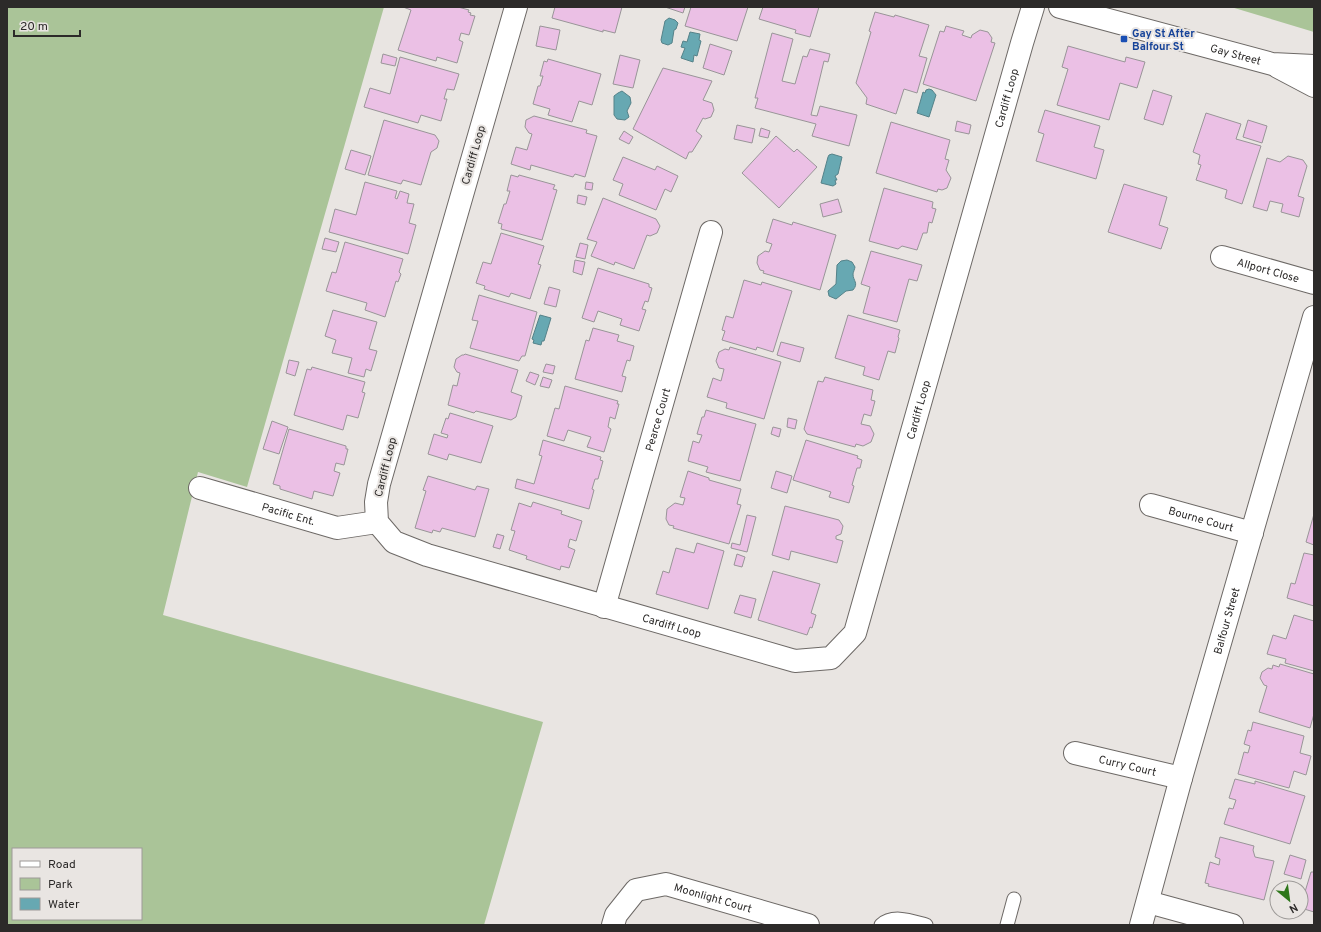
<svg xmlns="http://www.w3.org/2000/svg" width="1321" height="932" viewBox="0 0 1321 932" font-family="Overpass,sans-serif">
<rect width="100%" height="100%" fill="#e9e5e2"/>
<g fill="#aac498" fill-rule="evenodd">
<path d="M7,7H384L247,487L198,472L163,615L543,722L484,925H7ZM13,849H141V919H13Z"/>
<polygon points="1231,7 1314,7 1314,32"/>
</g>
<g fill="#67a8b2" stroke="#558289">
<polygon points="669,18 675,20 678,23 676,29 674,30 672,43 668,45 662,43 661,40 665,21"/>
<polygon points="690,32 700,34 699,40 701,41 697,56 694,55 693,62 681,58 685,48 681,47 683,41 687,42"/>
<polygon points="929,89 932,90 936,95 929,117 917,113 923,92 925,93 926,90"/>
<polygon points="622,91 630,97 631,103 627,111 629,117 625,120 617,119 614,115 614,96 618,93"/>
<polygon points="832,154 842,157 838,174 835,176 837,180 835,180 836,184 833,186 821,183 828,157 829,155"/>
<path d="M847,260L852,262L855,267C855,268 853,273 853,274C853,281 859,283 853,290L846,291L836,299L829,296L828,291L836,284L837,265L841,261Z"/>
<polygon points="540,315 551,318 544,341 542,341 541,345 533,343 534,340 532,339"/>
</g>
<g fill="#ebc0e5" stroke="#999598">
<polygon points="403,7 458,7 469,10 468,12 471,13 470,15 475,16 469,35 461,33 459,40 463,42 457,63 437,57 436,61 398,50 411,10"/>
<polygon points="555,7 622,7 615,33 603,30 603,32 552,18"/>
<polygon points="665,7 685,7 683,13"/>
<polygon points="691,7 748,7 737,41 685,26"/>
<polygon points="763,7 819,7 810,37 795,33 796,30 759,19"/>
<polygon points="875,12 894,17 895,15 929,25 919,56 927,58 917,93 904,89 896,114 866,104 867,98 856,83 871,32 869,31"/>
<polygon points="540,26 560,30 556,50 536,46"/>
<polygon points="946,26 964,31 962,35 971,38 972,35 980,30 988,32 992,38 991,42 995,43 976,101 923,84 940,31 944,32"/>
<polygon points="772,33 793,39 782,81 795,84 803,56 807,57 810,49 830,54 828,62 824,61 811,115 817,116 820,106 857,115 849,146 812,136 816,124 755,108 758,98 755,98"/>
<polygon points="710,44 732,51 724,75 703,68"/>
<polygon points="1068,46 1125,62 1126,57 1145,62 1137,88 1120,83 1109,120 1057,105 1068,69 1062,67"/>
<polygon points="383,54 397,58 395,66 381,63"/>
<polygon points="620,55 640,60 633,88 613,84"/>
<polygon points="400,57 459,74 454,90 447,89 444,99 447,99 441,121 421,115 418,123 364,107 370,88 390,94"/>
<polygon points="548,59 601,74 592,105 579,101 572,122 548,115 550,109 533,104 538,86 540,86 543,76 540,76 544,61 547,62"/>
<polygon points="663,68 712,81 703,100 712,103 714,110 711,117 705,119 703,118 696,131 702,136 692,152 689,152 686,159 633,129"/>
<polygon points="1153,90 1172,96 1163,125 1144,119"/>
<polygon points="1045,110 1100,126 1094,147 1104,150 1096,179 1036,161 1044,134 1038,132"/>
<polygon points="1206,113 1241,124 1236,139 1261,146 1242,204 1225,198 1227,190 1196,180 1201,165 1198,164 1200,155 1193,152"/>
<polygon points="534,116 587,130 586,133 597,136 585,177 575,174 573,177 531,165 530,170 511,164 516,147 527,150 532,134 529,133 525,127 526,120"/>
<polygon points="384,120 435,135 439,141 437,148 431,152 421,185 403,180 401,184 368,175"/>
<polygon points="1248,120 1267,126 1262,143 1243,137"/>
<polygon points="957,121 971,125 969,134 955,131"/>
<polygon points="891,122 950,140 945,159 949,160 946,170 951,178 947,188 942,190 938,189 937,192 876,173"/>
<polygon points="737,125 755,129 752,143 734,139"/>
<polygon points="761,128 770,131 768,138 759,136"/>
<polygon points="624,131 633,137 629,144 619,139"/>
<polygon points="776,136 794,152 797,149 817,167 779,208 742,173"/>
<polygon points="351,150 371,156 365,175 345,169"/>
<polygon points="1288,156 1303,160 1307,166 1298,196 1304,198 1299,217 1281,212 1283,204 1270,201 1267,211 1253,207 1267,158 1280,162"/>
<polygon points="623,157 655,170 657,166 678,176 671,192 665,189 656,210 619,195 623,184 613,180"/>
<polygon points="511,175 518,177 519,175 555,185 553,189 557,190 542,240 501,229 502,224 498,223 504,204 506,204 510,191 507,191"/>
<polygon points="365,182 397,191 395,198 397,199 400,191 409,194 407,203 414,204 409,223 416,225 408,254 329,232 335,209 356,215"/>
<polygon points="586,182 593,183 592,190 585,189"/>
<polygon points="1124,184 1167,197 1159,225 1168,228 1161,249 1108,232"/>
<polygon points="884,188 933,202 932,208 936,209 932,223 929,222 927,233 923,233 917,250 902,246 898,249 869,241"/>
<polygon points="578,195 587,197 585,205 577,203"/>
<polygon points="603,198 656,219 660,226 657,233 650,236 647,235 634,269 615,262 614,265 591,256 597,242 587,239"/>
<polygon points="838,199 842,212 823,217 820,204"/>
<polygon points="773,219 792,225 793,222 836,235 820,290 763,273 764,271 760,270 757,263 758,256 765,251 769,252 772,244 766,242"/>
<polygon points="501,233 544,246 538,264 541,265 530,299 511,293 509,297 484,289 485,286 476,283 483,262 491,264"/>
<polygon points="325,238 339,242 336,252 322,249"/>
<polygon points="345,242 403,259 399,272 401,274 398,282 396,281 385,317 365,310 367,303 326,291 332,272 336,273"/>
<polygon points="580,243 588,245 585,259 576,257"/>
<polygon points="871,251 922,265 917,281 909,279 897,322 863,313 870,287 861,284"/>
<polygon points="575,260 585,262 582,275 573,272"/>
<polygon points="598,268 649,284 649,287 652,288 648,302 645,301 642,309 646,310 639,331 620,325 622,319 598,311 594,322 582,318"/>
<polygon points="744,280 761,285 762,282 792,291 773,352 757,347 756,350 722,340 725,331 722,330 726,316 733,318"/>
<polygon points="549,287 560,290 556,307 544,304"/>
<polygon points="479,295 537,312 525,356 522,356 519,361 470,348 478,321 472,320"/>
<polygon points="333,310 377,322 369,349 377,351 371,371 366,369 364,377 348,373 352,358 332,353 336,340 325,336"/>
<polygon points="848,315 900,330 898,337 899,338 895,353 888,351 879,380 863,375 865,367 835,358"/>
<polygon points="593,328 619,335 617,341 634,346 630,361 627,360 622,376 626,377 622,392 575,379 586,340 589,341"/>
<polygon points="781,342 804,348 800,362 777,355"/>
<polygon points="730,347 781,362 764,419 726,408 727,403 707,397 713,378 721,381 724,369 719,368 716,361 719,352 725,349 729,350"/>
<polygon points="465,354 518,370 511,392 522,396 516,417 511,420 476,411 474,413 448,405 453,385 457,386 460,373 457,372 454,367 456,359 462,355 464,355"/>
<polygon points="289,360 299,362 295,376 286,373"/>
<polygon points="546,364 555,366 553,374 543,372"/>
<polygon points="312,367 365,382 362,392 365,393 358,418 347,415 343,430 294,415 307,369 311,370"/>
<polygon points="530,372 539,375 535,385 526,381"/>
<polygon points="543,377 552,380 549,388 540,386"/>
<polygon points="825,377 873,390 871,400 875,401 871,416 864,414 861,424 870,426 874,434 871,442 863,446 856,444 855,447 807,434 804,429 818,381 823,382"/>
<polygon points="565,386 618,401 617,404 619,404 615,419 610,417 608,427 611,429 604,452 587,447 591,437 568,430 564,441 547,436 555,408 559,409"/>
<polygon points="706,410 756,424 740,481 706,472 708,467 688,461 693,441 699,443 702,435 697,434 702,417 704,417"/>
<polygon points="450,413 493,426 481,463 449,454 447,460 428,454 434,434 447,438 448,435 441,433 446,418 448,419"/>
<polygon points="788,418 797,420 795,429 787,427"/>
<polygon points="272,421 288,427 279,454 263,449"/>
<polygon points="773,427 781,429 779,437 771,434"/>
<polygon points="289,429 346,446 346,449 348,449 344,465 336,463 334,471 340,473 333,496 314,491 312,499 280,489 280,486 273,484"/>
<polygon points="543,440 601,457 600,460 603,461 598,479 595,479 592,489 594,490 589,509 515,488 517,479 534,484 542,456 539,455"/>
<polygon points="806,440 858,456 857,458 862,460 860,468 857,468 852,485 854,486 849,503 829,497 831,492 793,480"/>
<polygon points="688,471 709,478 709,480 741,489 737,504 741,505 729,544 673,528 674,526 669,525 666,519 667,509 675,503 683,505 685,498 680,497"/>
<polygon points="776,471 792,476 787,493 771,488"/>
<polygon points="428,476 475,490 477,486 489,489 475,537 442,528 440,532 433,530 432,533 415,528 426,491 423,490"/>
<polygon points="533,502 562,511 561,514 582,521 576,541 570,539 568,547 575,550 569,568 561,566 560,570 526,559 527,556 509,550 515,531 511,530 519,503 531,507"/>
<polygon points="785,506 839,520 843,526 841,534 836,536 836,539 843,541 837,563 791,551 789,560 772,555"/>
<polygon points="1314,514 1314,545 1306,542"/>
<polygon points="747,515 756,517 747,552 731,548 732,543 740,545"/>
<polygon points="497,534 504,536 500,549 493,547"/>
<polygon points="697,543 724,551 708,609 656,594 663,571 669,573 676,548 694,553"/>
<polygon points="1304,553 1314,555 1314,606 1287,598 1291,583 1295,584"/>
<polygon points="737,554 745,557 742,567 734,565"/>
<polygon points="773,571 820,584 811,613 816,615 812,628 810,627 807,635 758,620"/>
<polygon points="740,595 756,599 751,618 734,613"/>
<polygon points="1294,615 1314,621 1314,671 1285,663 1286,659 1267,654 1273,635 1286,639"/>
<polygon points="1280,664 1314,674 1314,714 1310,728 1259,712 1267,686 1264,685 1260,678 1262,672 1268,668 1272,669 1273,665 1279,667"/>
<polygon points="1253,722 1304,736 1300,753 1311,756 1306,775 1294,771 1289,788 1238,774 1244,752 1248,753 1250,746 1244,744 1248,730 1251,731"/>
<polygon points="1235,779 1255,784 1255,781 1305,796 1290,844 1224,824 1229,808 1233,809 1236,800 1229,798"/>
<polygon points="1220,837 1254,846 1253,850 1255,857 1274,861 1264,900 1208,886 1209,884 1205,883 1210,862 1219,865 1220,859 1215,857"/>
<polygon points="1290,855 1306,860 1301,879 1284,874"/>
<polygon points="1311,872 1314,872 1314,912 1301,908 1301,905"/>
</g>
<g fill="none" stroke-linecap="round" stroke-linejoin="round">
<defs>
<g id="service">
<path d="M881,925C893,914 911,921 926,925"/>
<polyline points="1007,925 1014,899"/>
</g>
<g id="minor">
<path id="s1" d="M516,7L379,484L376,502L377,522L394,542L427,555L795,661L831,658L855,633L1022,43L1033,7"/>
<path id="s2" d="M1222,257L1314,283"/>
<path id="s3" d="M200,488L337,528L377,522"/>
<path id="s4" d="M1151,505L1252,533"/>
<path id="s5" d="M604,607L711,232"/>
<path id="s6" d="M1075,753L1181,778"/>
<polyline points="1148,902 1232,925"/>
<path id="s7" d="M613,925L616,915L636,890L666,884L808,925"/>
</g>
<g id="tertiary">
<path id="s8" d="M1141,925L1181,778L1314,317"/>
</g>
<g id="secondary">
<path id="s9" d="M1060,7L1272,64L1314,66"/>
<polyline points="1278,67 1314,86"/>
</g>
</defs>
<use href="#service" stroke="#6d6966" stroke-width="15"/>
<use href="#minor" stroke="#6d6966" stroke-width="24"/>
<use href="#tertiary" stroke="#6d6966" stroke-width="24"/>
<use href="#secondary" stroke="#6d6966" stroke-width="24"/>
<use href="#service" stroke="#fff" stroke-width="13"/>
<use href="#minor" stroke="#fff" stroke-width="22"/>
<use href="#tertiary" stroke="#fff" stroke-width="22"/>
<use href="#secondary" stroke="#fff" stroke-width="22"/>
</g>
<rect fill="#1a4fb4" stroke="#e9e5e2" stroke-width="1.5" x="1120" y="35" width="8" height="8" rx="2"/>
<g text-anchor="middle" stroke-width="4" stroke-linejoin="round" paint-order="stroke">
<g font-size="11" font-weight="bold" fill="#164399" stroke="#e9e5e2" text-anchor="start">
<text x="1132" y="37">Gay St After<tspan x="1132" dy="13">Balfour St</tspan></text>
</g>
<g font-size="11" fill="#2c2a29" stroke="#e9e5e2">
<text dy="4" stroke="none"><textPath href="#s9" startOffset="182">Gay Street</textPath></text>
<text dy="4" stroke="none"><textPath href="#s1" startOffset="1606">Cardiff Loop</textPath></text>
<text transform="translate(473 155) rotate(-74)" y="4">Cardiff Loop</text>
<text dy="4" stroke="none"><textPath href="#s2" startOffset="48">Allport Close</textPath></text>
<text dy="4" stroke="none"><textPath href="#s1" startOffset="1282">Cardiff Loop</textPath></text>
<text dy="4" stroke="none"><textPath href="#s5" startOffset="195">Pearce Court</textPath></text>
<text transform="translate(385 467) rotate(-76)" y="4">Cardiff Loop</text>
<text dy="4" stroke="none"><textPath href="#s3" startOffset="92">Pacific Ent.</textPath></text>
<text dy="4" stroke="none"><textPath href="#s4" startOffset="52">Bourne Court</textPath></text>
<text dy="4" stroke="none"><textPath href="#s8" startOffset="316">Balfour Street</textPath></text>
<text dy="4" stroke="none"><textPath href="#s1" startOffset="851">Cardiff Loop</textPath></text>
<text dy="4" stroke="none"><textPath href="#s6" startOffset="54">Curry Court</textPath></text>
<text dy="4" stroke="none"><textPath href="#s7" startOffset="122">Moonlight Court</textPath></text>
</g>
</g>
<rect width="1321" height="932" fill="none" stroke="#2c2a29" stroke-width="16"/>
<rect x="12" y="848" width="130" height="72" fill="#e9e5e2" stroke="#9d9a98"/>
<rect x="20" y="861" width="20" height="6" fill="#ffffff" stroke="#9d9a98"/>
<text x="48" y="868" font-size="12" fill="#2c2a29">Road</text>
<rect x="20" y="878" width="20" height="12" fill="#aac498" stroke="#9d9a98"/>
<text x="48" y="888" font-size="12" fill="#2c2a29">Park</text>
<rect x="20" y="898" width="20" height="12" fill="#67a8b2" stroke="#9d9a98"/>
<text x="48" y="908" font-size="12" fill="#2c2a29">Water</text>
<g transform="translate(1289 900) rotate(151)"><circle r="19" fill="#e9e5e2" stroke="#9d9a98"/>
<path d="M0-3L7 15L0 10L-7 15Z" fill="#2e761a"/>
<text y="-6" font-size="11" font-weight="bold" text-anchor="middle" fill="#2c2a29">N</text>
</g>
<path d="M14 30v6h66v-6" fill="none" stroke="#2c2a29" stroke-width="2"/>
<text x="20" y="30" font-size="12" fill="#2c2a29" stroke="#e9e5e2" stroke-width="3" paint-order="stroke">20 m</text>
</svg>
